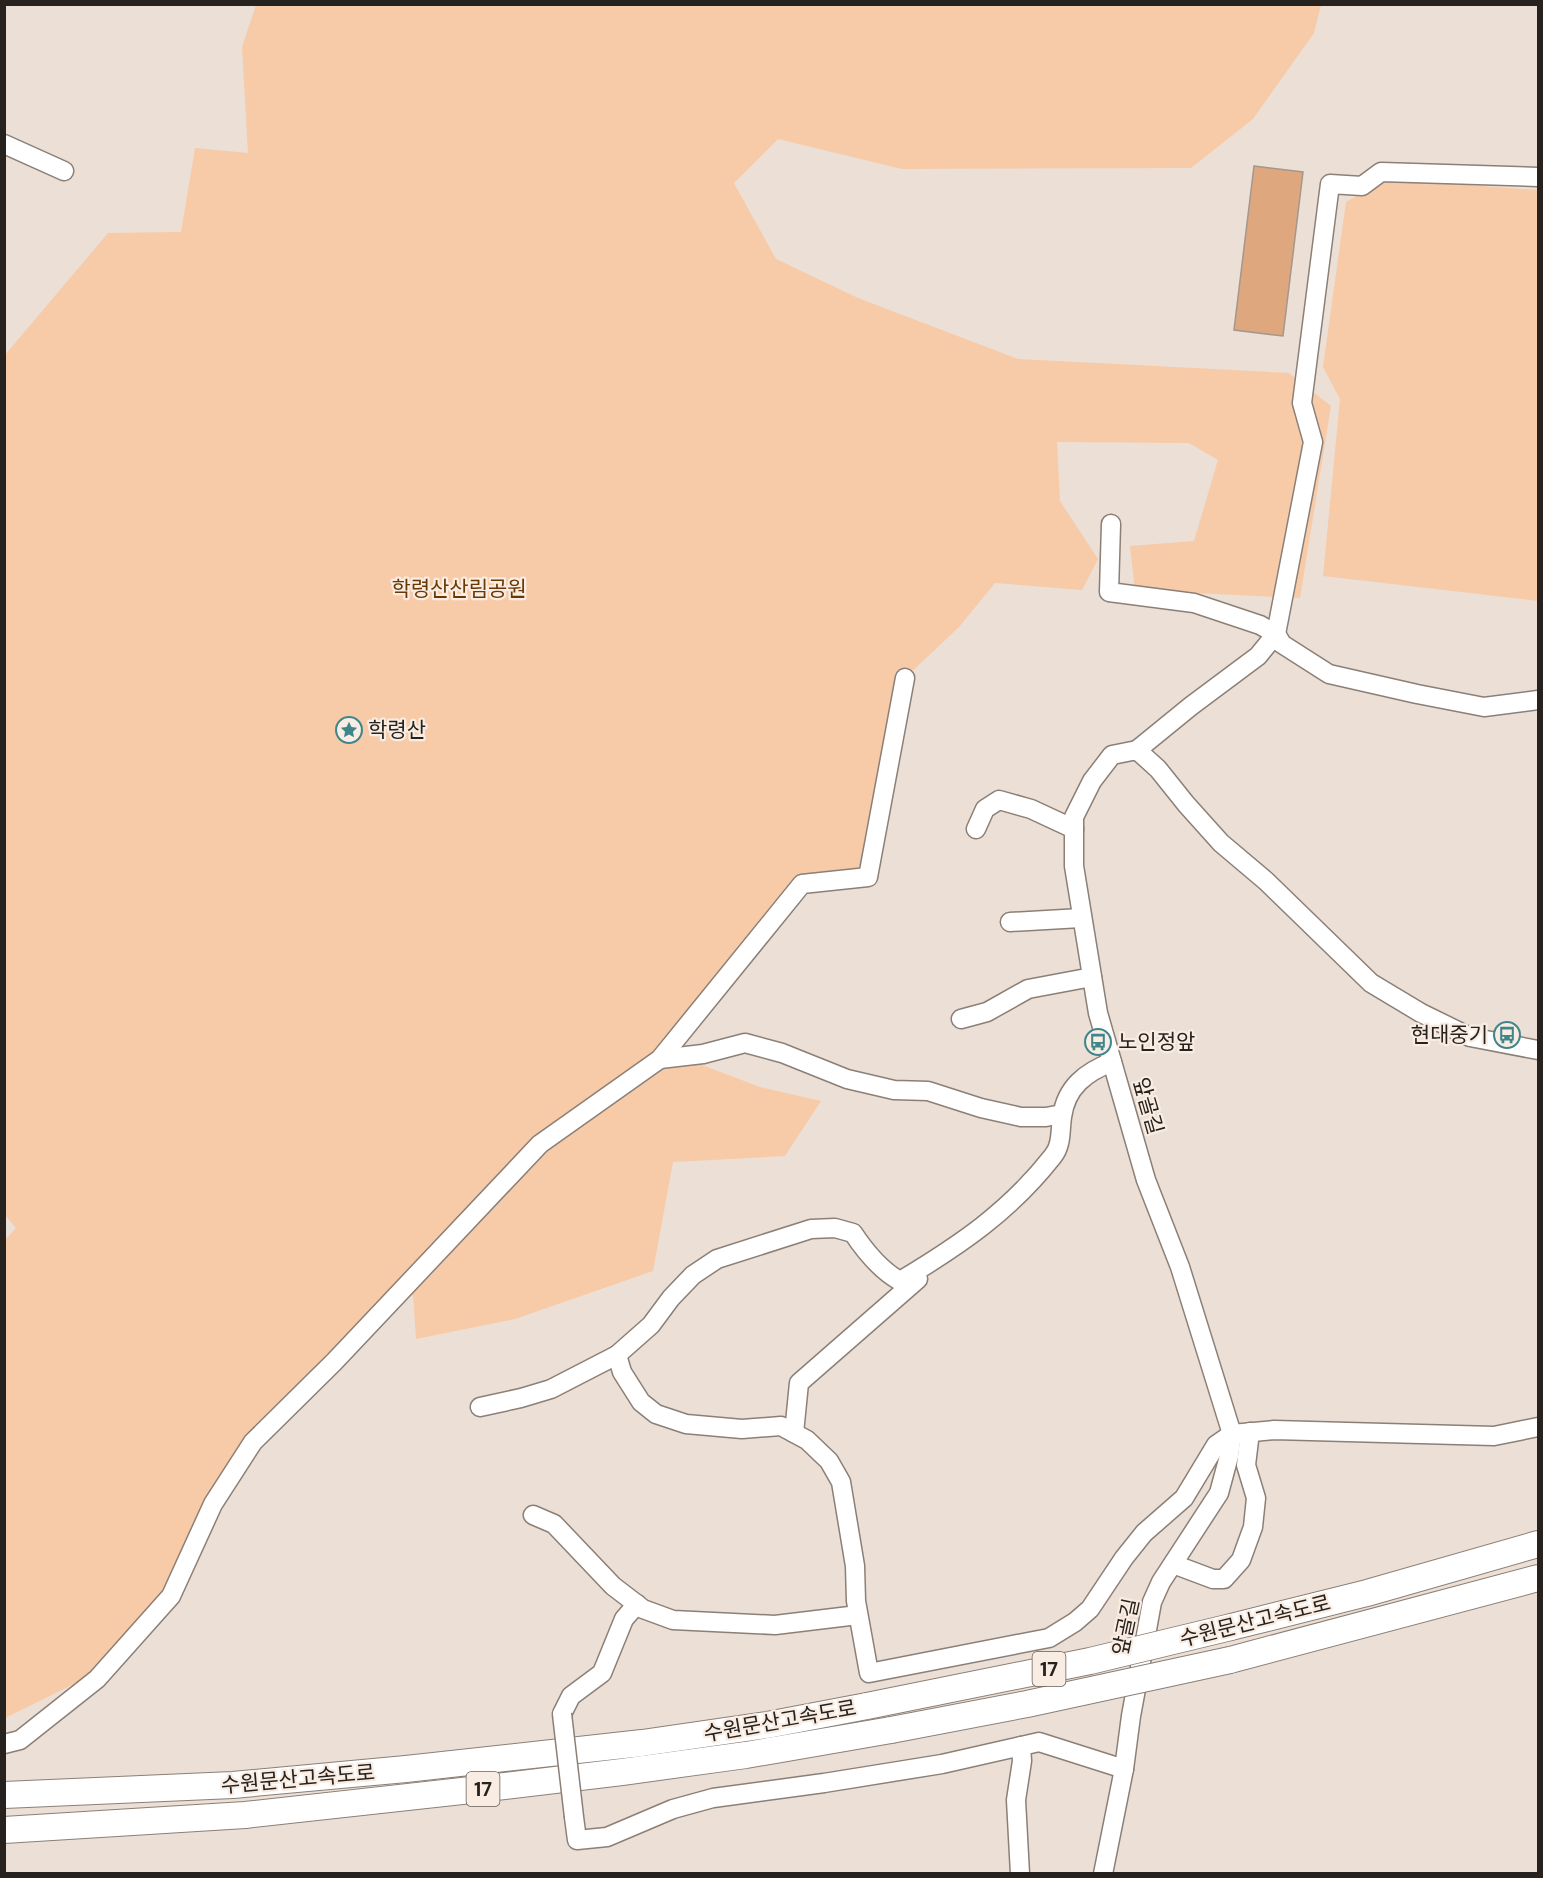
<svg xmlns="http://www.w3.org/2000/svg" width="1543" height="1878" viewBox="0 0 1543 1878" font-family="'DM Sans','Noto Sans KR',sans-serif">
<rect width="100%" height="100%" fill="#ecdfd5"/>
<g fill="#f7caa8">
<polygon points="256,5 1321,5 1314,33 1253,119 1191,168 902,169 778,139 734,183 776,259 858,298 1018,359 1289,373 1331,406 1300,598 1135,590 1130,546 1194,541 1218,460 1189,443 1057,442 1060,501 1098,559 1082,590 995,583 959,627 905,678 868,877 802,884 673,1054 760,1087 821,1101 785,1156 673,1162 653,1271 515,1319 416,1339 413,1295 380,1317 231,1464 171,1596 86,1678 5,1718 4,1241 16,1228 5,1215 5,355 108,233 181,232 195,148 248,153 242,47"/>
<polygon points="1386,179 1538,190 1538,601 1323,576 1340,399 1323,367 1346,202"/>
</g>
<polygon fill="#dea77e" stroke="#a3978e" stroke-width="1.5" points="1254,166 1303,172 1283,336 1234,330"/>
<g fill="none" stroke-linecap="round" stroke-linejoin="round">
<defs>
<g id="minor">
<polyline points="4,144 64,171"/>
<polyline points="1111,524 1109,592 1194,603 1260,625 1276,634 1282,644 1329,674 1417,694 1484,707 1538,700"/>
<polyline points="1137,750 1191,706 1258,656 1276,634 1313,442 1302,403 1330,184 1362,186 1381,172 1538,177"/>
<polyline points="976,829 985,809 999,800 1031,809 1074,829"/>
<polyline points="1010,922 1081,918"/>
<polyline points="961,1019 987,1012 1028,989 1092,977"/>
<polyline points="660,1059 703,1054 745,1043 782,1053 847,1079 894,1090 928,1091 981,1108 1021,1117 1046,1117 1062,1114"/>
<path d="M1112,1062C1086,1072 1066,1087 1062,1117C1060,1130 1062,1145 1053,1156C1009,1212 960,1245 900,1281C880,1270 865,1251 853,1233L835,1228L811,1229L717,1259L693,1275L671,1298L651,1325L617,1355L622,1372L641,1402L656,1414L686,1424L742,1429L781,1426L807,1440L829,1461L841,1482L855,1566L856,1601L869,1673L1049,1638L1075,1622L1090,1609L1124,1558L1144,1533L1184,1498L1216,1445L1232,1434L1274,1430L1494,1436L1538,1427"/>
<polyline points="480,1407 521,1398 551,1389 617,1355"/>
<polyline points="794,1433 799,1383 918,1279"/>
<polyline points="533,1515 554,1524 613,1586 643,1609 673,1620 775,1625 858,1615"/>
<polyline points="1173,1564 1213,1579 1224,1579 1241,1560 1253,1527 1256,1498 1246,1465 1250,1432"/>
<polyline points="562,1714 571,1696 602,1673 624,1619 637,1604"/>
<polyline points="4,1744 20,1740 97,1679 171,1596 213,1504 253,1442 334,1362 540,1144 660,1059 802,884 868,877 905,678"/>
<polyline points="574,1817 577,1840 607,1837 673,1809 713,1798 824,1783 942,1764 1039,1742 1124,1769"/>
<polyline points="1020,1874 1016,1800 1022,1761 1021,1746"/>
<polyline points="1103,1874 1124,1769 1131,1716 1152,1602 1161,1582 1219,1493 1229,1456 1232,1434 1180,1267 1146,1180 1098,1013 1074,866 1074,817 1092,781 1112,755 1137,750 1158,769 1186,804 1221,843 1266,881 1371,983 1421,1013 1470,1037 1538,1050"/>
</g>
<g id="highway">
<polyline points="1231,1627 1367,1593 1538,1544"/>
<polyline points="1230,1660 1538,1578"/>
<polyline points="4,1795 233,1785 406,1769 642,1743 767,1725 867,1706"/>
<polyline points="4,1830 245,1815 462,1791 622,1772 746,1755 891,1730"/>
</g>
</defs>
<use href="#minor" stroke="#8b7f76" stroke-width="21"/>
<use href="#highway" stroke="#8b7f76" stroke-width="28"/>
<use href="#minor" stroke="#fff" stroke-width="18"/>
<use href="#highway" stroke="#fff" stroke-width="26"/>
<defs>
<polyline id="minor-bridge" points="562,1714 574,1817"/>
<g id="highway-bridge">
<polyline points="867,1706 1090,1661 1231,1627"/>
<polyline points="891,1730 1027,1704 1230,1660"/>
</g>
</defs>
<use href="#minor-bridge" stroke="#8b7f76" stroke-width="21" stroke-linecap="butt"/>
<use href="#highway-bridge" stroke="#8b7f76" stroke-width="28" stroke-linecap="butt"/>
<use href="#minor-bridge" stroke="#fff" stroke-width="18"/>
<use href="#highway-bridge" stroke="#fff" stroke-width="26"/>
</g>
<defs>
<symbol id="sight-ring" viewBox="-11 -11 22 22"><circle r="9.5" fill="#f9ece2" stroke="#3e868b" stroke-width="1.5"/><path d="M0-6L1.8-2.2L6-1.7L2.9 1.2L3.7 5.4L0 3.3L-3.7 5.4L-2.9 1.2L-6-1.7L-1.8-2.2Z" fill="#3e868b"/></symbol>
<symbol id="bus-ring" viewBox="-11 -11 22 22"><circle r="9.5" fill="#f9ece2" stroke="#3e868b" stroke-width="1.5"/><path d="M-5-6H5V4H4V6H2V4H-2V6H-4V4H-5ZM-3.5-4V0h7V-4ZM-3.5 1.2v1.5H-2V1.2ZM2 1.2v1.5H3.5V1.2Z" fill="#3e868b"/></symbol>
</defs>
<g fill-rule="evenodd">
<use href="#sight-ring" x="334" y="715" width="30" height="30"/>
<use href="#bus-ring" x="1492" y="1020" width="30" height="30"/>
<use href="#bus-ring" x="1083" y="1027" width="30" height="30"/>
</g>
<g text-anchor="middle" stroke-width="4.5" stroke-linejoin="round" paint-order="stroke">
<g fill="#f9ece2" stroke="#665f59" stroke-width="1.5">
<rect x="1032.5" y="1652" width="33" height="34" rx="4.5"/>
<rect x="466.5" y="1772" width="33" height="34" rx="4.5"/>
</g>
<g font-size="20" font-weight="bold" fill="#27221e">
<text x="1049" y="1676">17</text>
<text x="483" y="1796">17</text>
</g>
<g font-size="21" fill="#6a3803" stroke="#f9ece2">
<text x="459" y="596">학령산산림공원</text>
</g>
<g font-size="21" fill="#27221e" stroke="#f9ece2" text-anchor="start">
<text x="368" y="737">학령산</text>
<text x="1488" y="1042" text-anchor="end">현대중기</text>
<text x="1118" y="1049">노인정앞</text>
</g>
<g font-size="21" fill="#27221e" stroke="#f9ece2">
<text transform="translate(1148 1106) rotate(74)" y="7">앞골길</text>
<text transform="translate(1255 1621) rotate(-14)" y="7">수원문산고속도로</text>
<text transform="translate(1126 1627) rotate(-78)" y="7">앞골길</text>
<text transform="translate(780 1721) rotate(-10)" y="7">수원문산고속도로</text>
<text transform="translate(298 1779) rotate(-5)" y="7">수원문산고속도로</text>
</g>
</g>
<rect width="1543" height="1878" fill="none" stroke="#27221e" stroke-width="12"/>
</svg>
